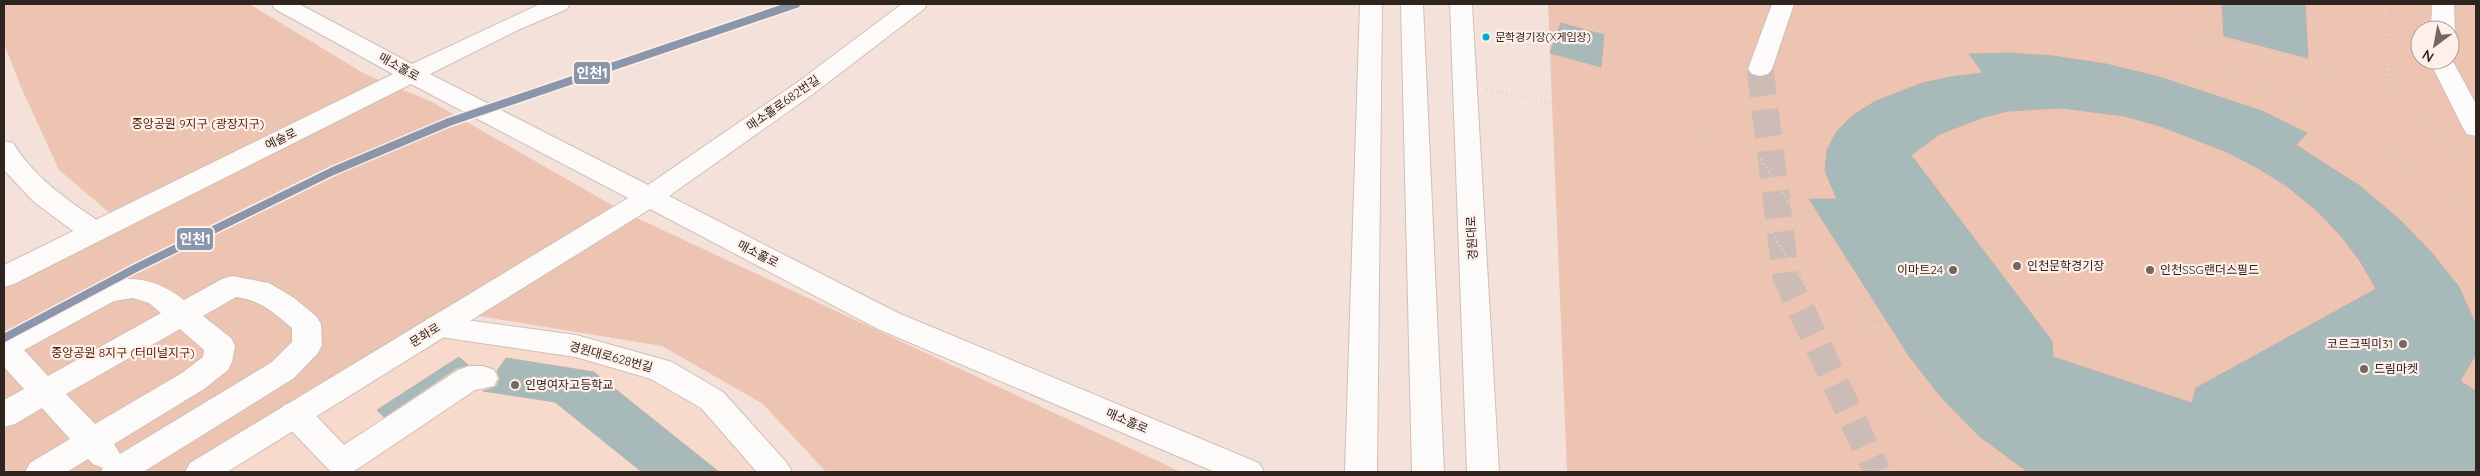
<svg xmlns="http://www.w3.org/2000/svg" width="2480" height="476" viewBox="0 0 2480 476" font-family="Quicksand,'Noto Sans KR',sans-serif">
<rect width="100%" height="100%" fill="#f4e2da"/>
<polygon fill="#f8dacd" points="437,327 661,370 761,452 776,472 201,472"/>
<g fill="#edc3b1" fill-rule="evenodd">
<polygon points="4,4 249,4 365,74 432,102 624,212 1181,472 826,472 763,404 662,346 460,313 201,472 4,472 4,277 118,220 59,170 20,85 4,43"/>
<path d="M1548,4H2476V472H1567ZM2420,30H2450V60H2420Z"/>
</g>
<g fill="#a8b9ba" stroke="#b5b4b1" fill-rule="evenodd">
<polygon points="2222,4 2305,4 2308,58 2224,36"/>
<polygon points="1561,23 1604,35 1601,67 1550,53"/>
<path d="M2010,53L2053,56L2106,64L2159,77L2262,111L2307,133L2296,145L2360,186L2401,221L2432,253L2459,287L2475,323V356L2460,381L2476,391V472H2028L1979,436L1941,397L1909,356L1809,199H1837L1825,171L1827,150L1837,131L1852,116L1874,102L1922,83L1950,77L1983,73L1969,54ZM2062,108L2124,116L2160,126L2227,152L2258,168L2288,187L2317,211L2340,235L2360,261L2376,289L2196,388L2192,403L2053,357L2052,341L1911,155L1940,134L1984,117L2008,111Z"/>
<polygon points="459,357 468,365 457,368 384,417 377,410"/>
<polygon points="506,358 594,372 719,472 642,472 555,402 483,391 496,387 500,379 497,371"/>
</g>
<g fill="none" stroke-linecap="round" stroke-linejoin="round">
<polyline stroke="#cdbcb5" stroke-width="27" stroke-dasharray="27 14" stroke-linecap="butt" points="1760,69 1786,277 1877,472"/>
<defs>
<g id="minor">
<polygon points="1772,4 1794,4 1772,69 1768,74 1760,76 1752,74 1748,69"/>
<polygon points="2432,4 2454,4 2455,30 2451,35 2450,30 2431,30"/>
<polygon points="2450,56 2476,104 2476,136 2467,134 2463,128 2429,60 2450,60"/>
<path d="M4,141L13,143C37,181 68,200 104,225L108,232L104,239L94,241L84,239L34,202L4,170Z"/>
<path d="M232,276L269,283L294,298L316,316L321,324L322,345L318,353L294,378L143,472H101L103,468L93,464L88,459L67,472H25L30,463L70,439L42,408L15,424L4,427V400L24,389L4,367V335L98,284C130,274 158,279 184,300L222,279ZM236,297C260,300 273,312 292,328V342L272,362L120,454L114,444L204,389L228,370L232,362L235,346L231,338L203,316ZM133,298L149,303L161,313L48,376L24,350L114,301ZM180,329L204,350L203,357L182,373L95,424L66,394Z"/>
<polygon points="437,316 576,335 672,362 723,392 787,463 792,472 757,472 701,408 651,379 576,357 427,335 422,327 427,319"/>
<polygon points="469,366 483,366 494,370 498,378 494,386 475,390 353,472 331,472 284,423 279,414 284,405 295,402 306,405 344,445 458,370"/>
</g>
<g id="major">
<polygon points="272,4 299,4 412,64 540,4 570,4 567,9 518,30 430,74 648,185 795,84 902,4 927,4 924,9 813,94 669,196 898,313 1259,463 1264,472 1215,472 878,329 650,209 227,472 185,472 190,463 628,198 411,84 14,284 4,287 4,265 393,74 275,9"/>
<polygon points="1360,4 1382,4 1377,472 1345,472"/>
<polygon points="1401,4 1423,4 1444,472 1412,472"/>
<polygon points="1450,4 1472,4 1499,472 1467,472"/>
</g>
</defs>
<use href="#minor" stroke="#cebfb9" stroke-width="2"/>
<use href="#major" stroke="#cebfb9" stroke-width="2"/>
<g stroke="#dbd6d4" stroke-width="3" stroke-dasharray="1 4" stroke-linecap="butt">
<polyline points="2164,4 2182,8 2190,35 2388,80 2462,157 2476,158"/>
<polyline points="2385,4 2388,80"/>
<polyline points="2190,36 2199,54 2258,84 2353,126 2450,194 2476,226"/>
<polyline points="1487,89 1754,150 1938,421 2010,472"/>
<polyline points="1885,326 1890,326"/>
</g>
<use href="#minor" fill="#fdfbf9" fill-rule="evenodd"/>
<use href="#major" fill="#fdfbf9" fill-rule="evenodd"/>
<polyline stroke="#dbd6d4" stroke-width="3" stroke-dasharray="1 4" stroke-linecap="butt" points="1803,223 1767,225 1831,328 1885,326"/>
<defs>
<polyline id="metro-1" points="4,338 136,268 333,171 449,122 796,4"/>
</defs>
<use href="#metro-1" stroke="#fdefea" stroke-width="11"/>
<use href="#metro-1" stroke="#8c96ab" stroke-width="8"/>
</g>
<circle fill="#00a9ce" stroke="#fdefea" stroke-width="2" cx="1486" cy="37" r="4.5"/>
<g fill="#756660" stroke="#fdefea" stroke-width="2">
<circle cx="2017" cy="266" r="5"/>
<circle cx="1953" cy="270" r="5"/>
<circle cx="2150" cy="270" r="5"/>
<circle cx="2403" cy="344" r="5"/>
<circle cx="2364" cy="369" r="5"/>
<circle cx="515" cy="385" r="5"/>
</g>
<g text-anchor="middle" stroke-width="4.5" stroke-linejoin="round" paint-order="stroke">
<g font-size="11" fill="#30241f" stroke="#fdefea" text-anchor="start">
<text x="1495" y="41">문학경기장(X게임장)</text>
</g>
<g font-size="12" fill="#30241f" stroke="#fdefea">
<text transform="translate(399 67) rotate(29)" y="4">매소홀로</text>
<text transform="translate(783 103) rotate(-35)" y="4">매소홀로682번길</text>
<text transform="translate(281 139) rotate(-26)" y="4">예술로</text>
<text transform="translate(1472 238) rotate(-93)" y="4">경원대로</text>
<text transform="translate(758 254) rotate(27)" y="4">매소홀로</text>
<text transform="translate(425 335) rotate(-32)" y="4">문화로</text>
<text transform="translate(611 357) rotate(15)" y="4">경원대로628번길</text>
<text transform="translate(1127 421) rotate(23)" y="4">매소홀로</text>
</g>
<g font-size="12" fill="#521d03" stroke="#fdefea">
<text x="198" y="128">중앙공원 9지구 (광장지구)</text>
<text x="123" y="357">중앙공원 8지구 (터미널지구)</text>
</g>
<g font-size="12" fill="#30241f" stroke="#fdefea" text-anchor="start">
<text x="2027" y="270">인천문학경기장</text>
<text x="1943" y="274" text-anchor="end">이마트24</text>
<text x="2160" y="274">인천SSG랜더스필드</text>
<text x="2393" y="348" text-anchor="end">코르크픽미31</text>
<text x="2374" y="373">드림마켓</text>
<text x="525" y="389">인명여자고등학교</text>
</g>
</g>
<g stroke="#fdefea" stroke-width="2">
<rect x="573" y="61" width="38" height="24" rx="5" fill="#8c96ab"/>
<rect x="176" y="227" width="38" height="24" rx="5" fill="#8c96ab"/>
</g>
<g font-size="14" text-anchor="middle" font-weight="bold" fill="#fff">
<text x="592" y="78">인천1</text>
<text x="195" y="244">인천1</text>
</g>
<rect width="2480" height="476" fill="none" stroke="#30241f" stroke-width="10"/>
<g transform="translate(2435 45) rotate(212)"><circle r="24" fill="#fdefea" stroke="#ab9e99"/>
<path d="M0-4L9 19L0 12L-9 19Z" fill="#756660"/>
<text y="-8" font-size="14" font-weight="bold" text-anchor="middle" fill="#30241f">N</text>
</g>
</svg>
